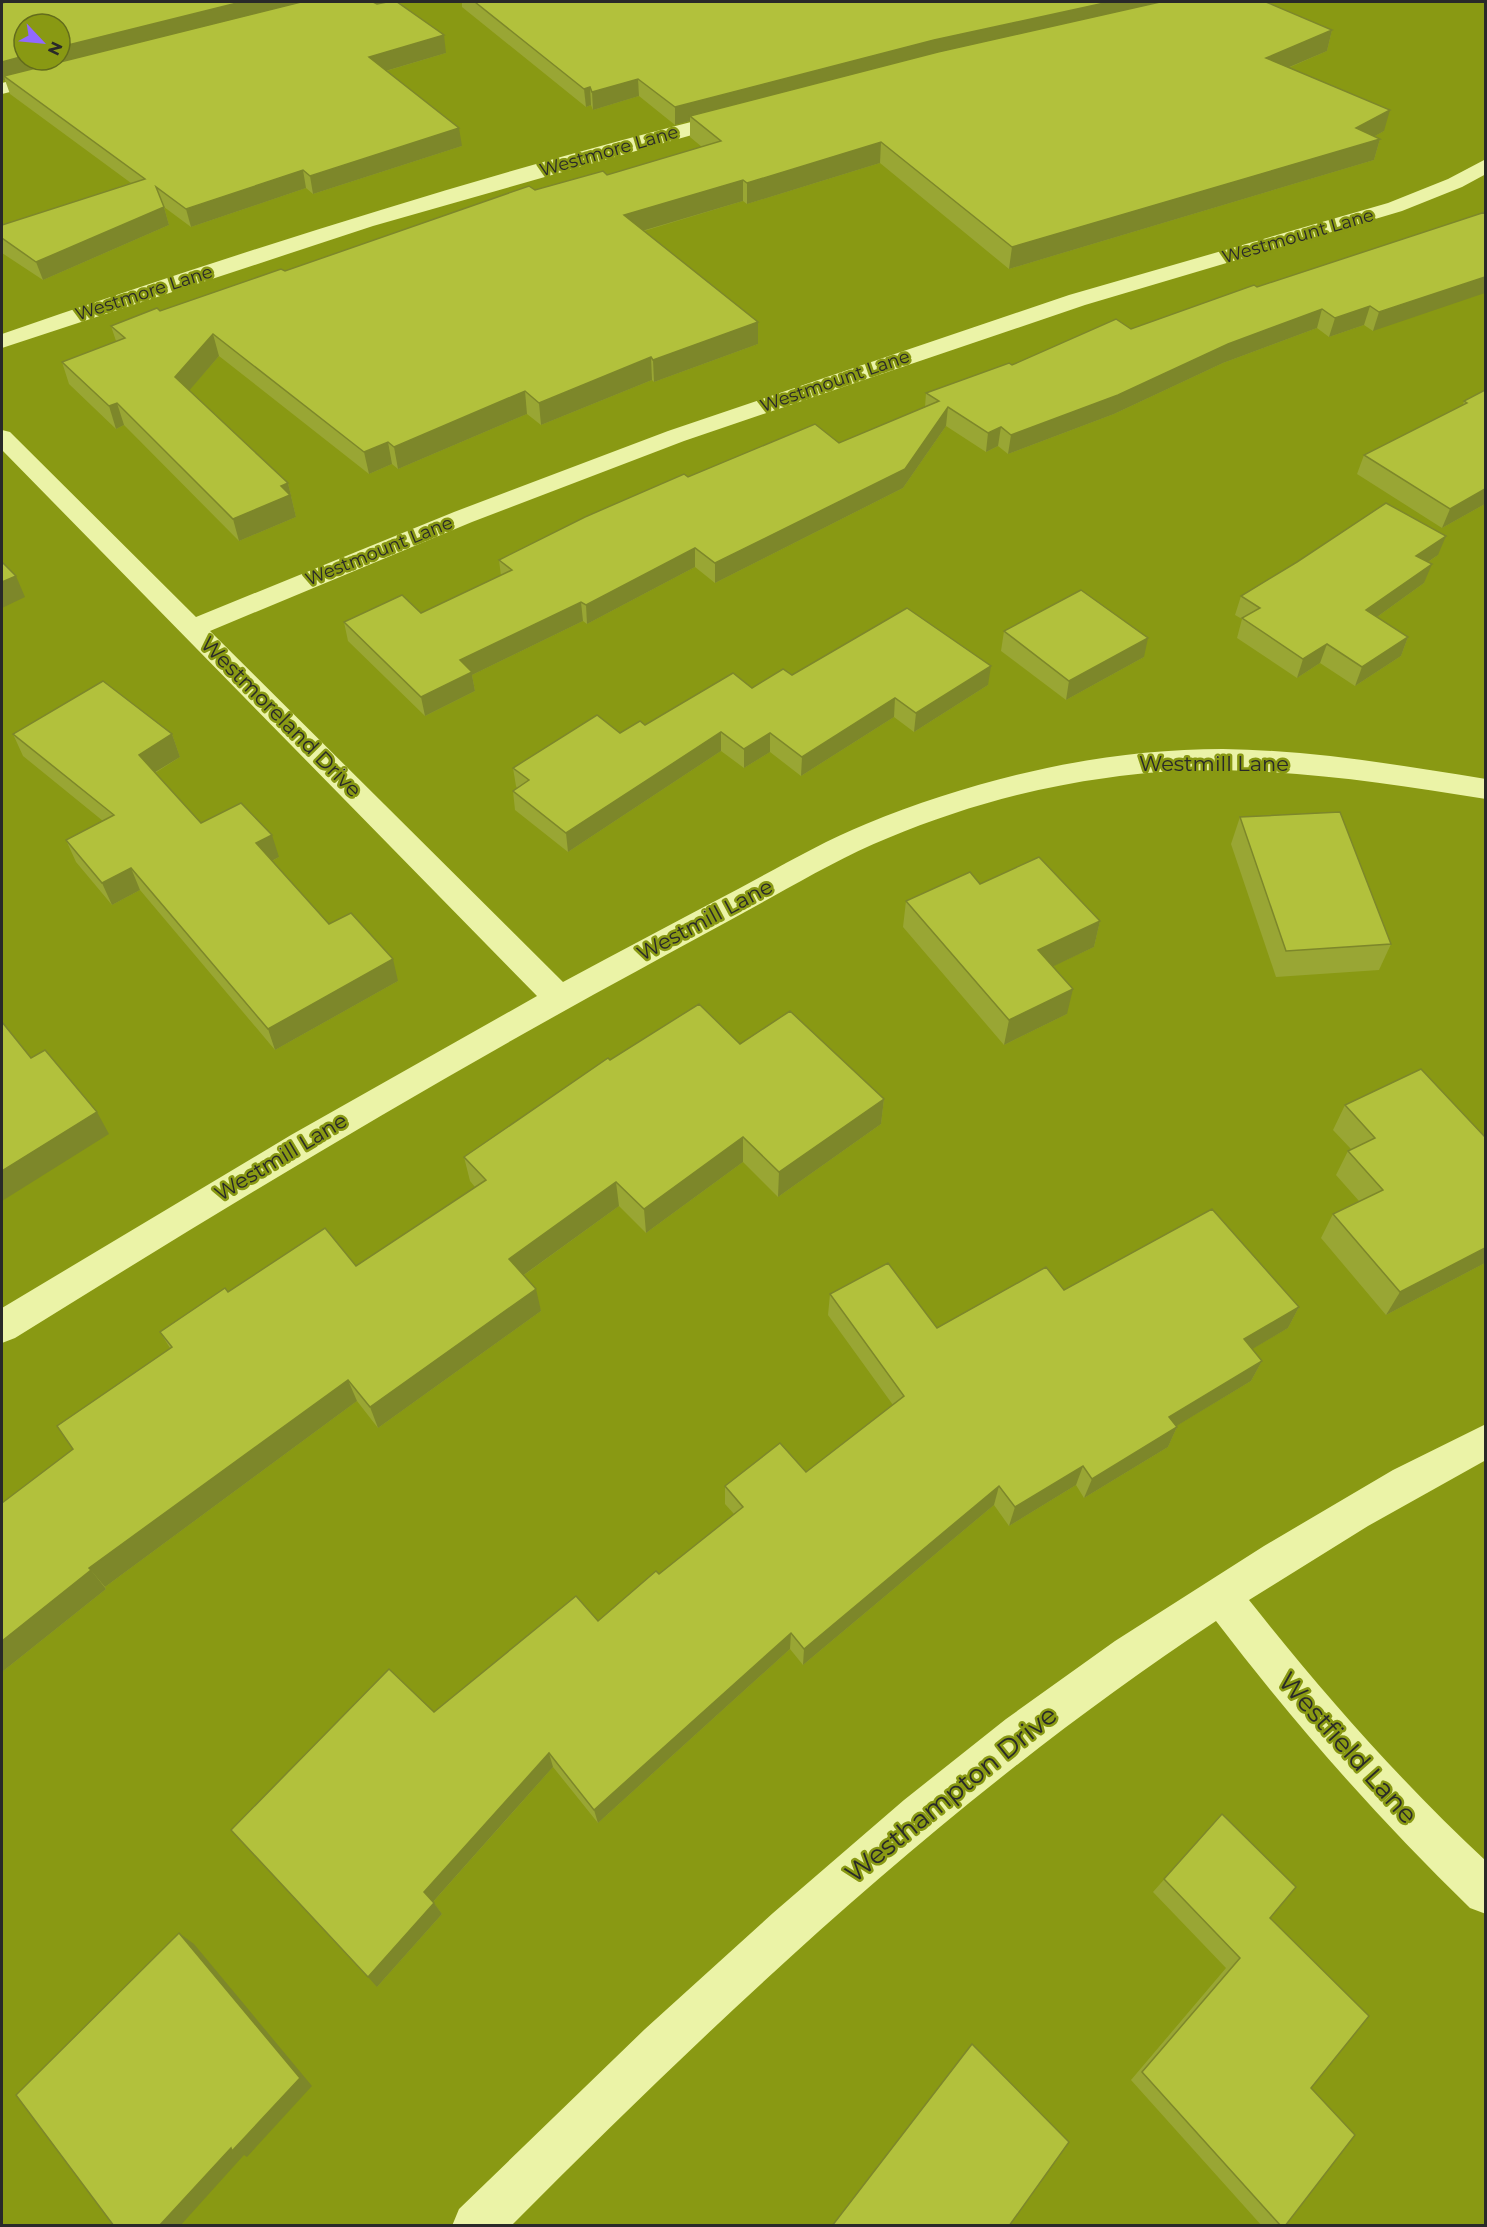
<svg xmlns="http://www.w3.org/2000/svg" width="1487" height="2227" viewBox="0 0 1487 2227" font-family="Montserrat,sans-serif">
<rect width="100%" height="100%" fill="#899913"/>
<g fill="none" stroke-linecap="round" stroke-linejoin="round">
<g fill="#ebf3a7" fill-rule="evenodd">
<polygon points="51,70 58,72 60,76 58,80 2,94 2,83"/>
<path d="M734,111L741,113L744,117L741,121L373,226L2,348V334C242,251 487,173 734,111Z"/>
<path d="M1486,159V174L1462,187L1402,211L1085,305L684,441L472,522L210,631L563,982C622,950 681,919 740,888C781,866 822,842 866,824C978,778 1102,749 1223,749C1311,750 1399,765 1486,779V799C1359,779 1234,759 1106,778C1031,788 958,809 888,838C848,854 810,876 772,897C727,922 682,946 637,971C425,1086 219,1211 15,1338L2,1343V1308L291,1135L537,996L2,450V430L10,432L196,617L454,512L668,431L1069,295L1388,203L1448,179Z"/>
<path d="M1486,1424V1460L1368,1526L1249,1600C1322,1692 1400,1781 1486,1861V1914L1470,1908C1378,1819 1294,1723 1216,1621C956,1793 731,2005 511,2226H452L459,2209L645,2029L773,1913L904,1800L1006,1719L1115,1641L1264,1546L1393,1470Z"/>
</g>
</g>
<g fill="#99a634">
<polygon points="462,2 1266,2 1332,30 1327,51 1288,68 1384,131 1375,136 1380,139 1374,160 1009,269 880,163 747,204 743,201 644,231 758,344 654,382 652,380 541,425 527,414 398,469 392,464 369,474 219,356 189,390 288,483 296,517 239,541 124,425 116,429 69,384 62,362 116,341 111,326 285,271 535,190 607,175 702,147 690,137 690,121 675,125 639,96 593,110 591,105 586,107 462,7"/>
<polygon points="2,3 377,4 446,53 386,71 462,146 313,194 306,188 191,227 164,207 169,225 43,280 2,253 2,225 131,183 10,94 5,80 2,81"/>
<polygon points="1482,214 1373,331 1364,325 1329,337 1317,328 1223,363 1114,414 1008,454 998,446 986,452 946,426 903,488 715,583 695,567 587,624 583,621 472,675 475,691 425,716 348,641 344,622 421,613 501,576 499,560 688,477 839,443 925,407 926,393 1012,365 1131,329"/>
<polygon points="1485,390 1485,504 1442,528 1357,474 1364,455 1463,405 1464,401"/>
<polygon points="1438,555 1428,562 1424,583 1377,617 1408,637 1401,656 1355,686 1320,663 1297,678 1237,638 1242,619 1235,615 1241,596"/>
<polygon points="1004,631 1144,657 1066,700 1001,651"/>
<polygon points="792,675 988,685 914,732 894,717 801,776 770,752 744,768 721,751 568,852 515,810 513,791 517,788 516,786 513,768 645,725"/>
<polygon points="13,734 172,734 180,757 155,773 201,823 279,857 272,861 329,924 398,981 275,1050 140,890 112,905 76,862 66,840 103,821 23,756"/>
<polygon points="1240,817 1391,944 1379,970 1276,977 1231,844"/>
<polygon points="980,884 1100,921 1094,947 1053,966 1067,1014 1004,1045 903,927 906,901"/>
<polygon points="740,1044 884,1099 881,1124 778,1197 743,1162 646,1233 619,1206 524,1275 541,1311 378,1428 357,1401 105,1587 106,1589 2,1672 73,1449 170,1348 160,1332 228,1292 356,1266 475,1187 470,1181 464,1157 610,1060"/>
<polygon points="1421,1069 1485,1263 1386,1315 1321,1238 1333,1214 1359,1201 1336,1175 1348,1151 1351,1149 1333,1130 1345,1105"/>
<polygon points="1064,1290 1299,1307 1288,1328 1252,1349 1262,1361 1251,1381 1176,1426 1177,1427 1168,1447 1084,1498 1076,1485 1009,1526 994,1505 803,1665 790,1649 598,1823 553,1767 433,1902 442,1914 377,1987 434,1712 598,1621 659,1574 734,1514 725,1504 725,1486 806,1472 893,1405 828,1315 830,1294 937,1328"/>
<polygon points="1222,1814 1270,1918 1285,2226 1262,2226 1131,2080 1226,1968 1153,1892"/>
</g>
<g fill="#7d872a">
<polygon points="241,2 314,2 4,76 5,80 2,81 2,62 24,56 24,60 60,60 60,47"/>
<polygon points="1109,2 1198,2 690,116 690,121 675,125 675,107 934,40"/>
<polygon points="1332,30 1327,51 1261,79 1266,58"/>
<polygon points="444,35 446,53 372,75 369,57"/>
<polygon points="638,79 639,96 593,110 592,92"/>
<polygon points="590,87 591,105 586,107 584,89"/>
<polygon points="1390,110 1384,131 1359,145 1380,139 1374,160 1009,269 1012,247 1356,128"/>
<polygon points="459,128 462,146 313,194 310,176"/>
<polygon points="881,142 880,163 747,204 747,183"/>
<polygon points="303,170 306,188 191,227 186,209"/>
<polygon points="743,180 743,201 625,236 624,215"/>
<polygon points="164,207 169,225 43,280 36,262"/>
<polygon points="1485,277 1485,293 1373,331 1379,312"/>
<polygon points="1370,306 1364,325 1329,337 1335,318"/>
<polygon points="1322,309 1317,328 1223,363 1114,414 1008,454 1011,435 1228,344"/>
<polygon points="758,322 758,344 654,382 653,360"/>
<polygon points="213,334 219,356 182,399 175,377"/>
<polygon points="651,357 652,380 541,425 539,403"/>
<polygon points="525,391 527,414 398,469 394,447"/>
<polygon points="117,403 124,425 116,429 109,406"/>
<polygon points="948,407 946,426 903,488 715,583 715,563"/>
<polygon points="1001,427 998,446 986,452 988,433"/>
<polygon points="388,442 392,464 369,474 364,452"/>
<polygon points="288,483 296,517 239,541 233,519 281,486"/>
<polygon points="1485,489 1485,504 1442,528 1450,509"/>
<polygon points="1446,536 1438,555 1409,575 1416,556"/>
<polygon points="695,548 695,567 587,624 586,605"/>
<polygon points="1432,564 1424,583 1359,630 1366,610"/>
<polygon points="16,576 25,597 2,608 2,582"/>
<polygon points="581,602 583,621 472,675 475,691 425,716 421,697 460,660"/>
<polygon points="1408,637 1401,656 1355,686 1362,667"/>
<polygon points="1148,638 1144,657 1066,700 1069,681"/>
<polygon points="1327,644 1320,663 1297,678 1303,659"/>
<polygon points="991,666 988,685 914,732 916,713"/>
<polygon points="895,698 894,717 801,776 802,757"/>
<polygon points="721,732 721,751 568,852 566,833"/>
<polygon points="770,733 770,752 744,768 744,749"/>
<polygon points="172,734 180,757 147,777 139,755"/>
<polygon points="272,835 279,857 264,865 256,843"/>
<polygon points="131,868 140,890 112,905 102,883"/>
<polygon points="1100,921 1094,947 1033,976 1038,950"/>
<polygon points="393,959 398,981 275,1050 268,1029"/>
<polygon points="1073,989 1067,1014 1004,1045 1009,1020"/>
<polygon points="884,1099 881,1124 778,1197 779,1172"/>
<polygon points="97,1112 109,1134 2,1201 2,1171"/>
<polygon points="743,1137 743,1162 646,1233 644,1209"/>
<polygon points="616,1182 619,1206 514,1282 509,1259"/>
<polygon points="1485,1248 1485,1263 1386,1315 1400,1292"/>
<polygon points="536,1289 541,1311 378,1428 370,1407"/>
<polygon points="1299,1307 1288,1328 1234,1360 1244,1339"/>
<polygon points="1262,1361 1251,1381 1160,1436 1169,1417"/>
<polygon points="348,1380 357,1401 105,1587 89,1568"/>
<polygon points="1177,1427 1168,1447 1084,1498 1092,1479"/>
<polygon points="1083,1466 1076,1485 1009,1526 1015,1507"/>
<polygon points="999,1486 994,1505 803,1665 804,1649"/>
<polygon points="91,1570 106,1589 2,1672 2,1641"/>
<polygon points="791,1633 790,1649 598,1823 594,1810"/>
<polygon points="549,1753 553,1767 432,1903 424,1892"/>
<polygon points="434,1903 442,1914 377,1987 368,1977"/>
<polygon points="179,1933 194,1944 312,2086 247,2157 244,2155 180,2226 159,2226"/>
</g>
<g fill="#b2c13c" stroke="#7d872a" stroke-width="1.5">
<polygon points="6,2 241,2 60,47 60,24 24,24 24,56 2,62 2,3"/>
<polygon points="301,2 373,2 377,4 387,2 397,2 444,35 369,57 459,128 310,176 303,170 186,209 156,187 164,207 36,262 2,238 2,225 145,179 4,76"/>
<polygon points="475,2 1109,2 934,40 675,107 638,79 592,92 590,87 584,89"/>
<polygon points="1160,2 1266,2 1332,30 1266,58 1390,110 1356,128 1380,139 1012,247 881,142 747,183 743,180 624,215 758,322 653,360 651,357 539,403 525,391 394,447 388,442 364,452 213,334 175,377 288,483 281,486 290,495 233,519 117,403 109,406 62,362 125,338 111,326 157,308 160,311 281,269 285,271 529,186 535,190 603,171 607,175 721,141 690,116 938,52"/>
<polygon points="1485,212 1485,277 1379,312 1370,306 1335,318 1322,309 1228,344 1118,395 1011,435 1001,427 988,433 948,407 905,469 715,563 695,548 586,605 581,602 460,660 472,672 421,697 344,622 402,595 421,613 512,570 499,560 585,517 684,474 688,477 815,424 839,443 939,401 926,393 1009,363 1012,365 1116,319 1131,329 1254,285 1257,287"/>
<polygon points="1485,390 1485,489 1450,509 1364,455 1467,403 1464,401"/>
<polygon points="1386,503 1446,536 1416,556 1432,564 1366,610 1408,637 1362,667 1327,644 1303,659 1242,618 1260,608 1241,596 1297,562"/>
<polygon points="2,562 16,576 2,582"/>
<polygon points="1081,590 1148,638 1069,681 1004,631"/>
<polygon points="907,608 991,666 916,713 895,698 802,757 770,733 744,749 721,732 566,833 513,791 529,780 513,768 597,715 620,733 640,721 645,725 733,673 752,688 783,669 792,675"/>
<polygon points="103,681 172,734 139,755 201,823 241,803 272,835 256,843 329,924 351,913 393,959 268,1029 131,868 102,883 66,840 114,815 13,734"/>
<polygon points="1340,812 1391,944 1286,951 1240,817"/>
<polygon points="1039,857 1100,921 1038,950 1073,989 1009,1020 906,901 970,872 980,884"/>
<polygon points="699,1004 740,1044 790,1011 884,1099 779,1172 743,1137 644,1209 616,1182 509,1259 536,1289 370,1407 348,1380 89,1568 91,1570 2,1641 2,1503 73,1449 57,1426 172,1347 160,1332 225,1288 228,1292 325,1228 356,1266 486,1180 464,1157 608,1058 610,1060"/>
<polygon points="2,1022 31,1058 45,1050 97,1112 2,1171"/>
<polygon points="1421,1069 1485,1137 1485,1248 1400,1292 1333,1214 1383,1190 1348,1151 1375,1138 1345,1105"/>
<polygon points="1212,1209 1299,1307 1244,1339 1262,1361 1169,1417 1177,1427 1092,1479 1083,1466 1015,1507 999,1486 804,1649 791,1633 594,1810 549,1753 424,1892 434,1903 368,1977 231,1830 389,1669 434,1712 576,1596 598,1621 656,1571 659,1574 743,1507 725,1486 780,1443 806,1472 904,1396 830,1294 888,1263 937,1328 1046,1267 1064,1290"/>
<polygon points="1222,1814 1296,1887 1270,1918 1369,2016 1311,2088 1355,2135 1285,2226 1281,2226 1142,2072 1240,1958 1164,1879"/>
<polygon points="179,1933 300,2078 232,2151 231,2148 159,2226 114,2226 16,2095"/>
<polygon points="972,2044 1069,2142 1009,2226 832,2226"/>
</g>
<g text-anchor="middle" stroke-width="5" stroke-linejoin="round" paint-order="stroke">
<g font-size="18" fill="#292929" stroke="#899913">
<text transform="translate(609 151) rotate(-16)" y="6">Westmore Lane</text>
<text transform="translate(1298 236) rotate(-16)" y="6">Westmount Lane</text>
<text transform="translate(144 293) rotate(-18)" y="6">Westmore Lane</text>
<text transform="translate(835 381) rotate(-19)" y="6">Westmount Lane</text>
<text transform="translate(379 551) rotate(-22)" y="6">Westmount Lane</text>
</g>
<g font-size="21" fill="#292929" stroke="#899913">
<text transform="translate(281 717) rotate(45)" y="7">Westmoreland Drive</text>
<text x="1214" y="771">Westmill Lane</text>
<text transform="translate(705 920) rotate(-28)" y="7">Westmill Lane</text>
<text transform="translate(281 1157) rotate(-31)" y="7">Westmill Lane</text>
</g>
<g font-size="26" fill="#292929" stroke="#899913">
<text transform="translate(1348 1748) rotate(48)" y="9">Westfield Lane</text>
<text transform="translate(951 1794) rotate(-39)" y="9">Westhampton Drive</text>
</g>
</g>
<rect width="1487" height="2227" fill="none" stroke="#292929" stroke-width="6"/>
<g transform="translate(42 42) rotate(116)"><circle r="28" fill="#899913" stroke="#636c1c" stroke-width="1.5"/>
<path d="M0-4.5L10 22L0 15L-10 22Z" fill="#9269ff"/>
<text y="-9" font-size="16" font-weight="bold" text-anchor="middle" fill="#292929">N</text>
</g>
</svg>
